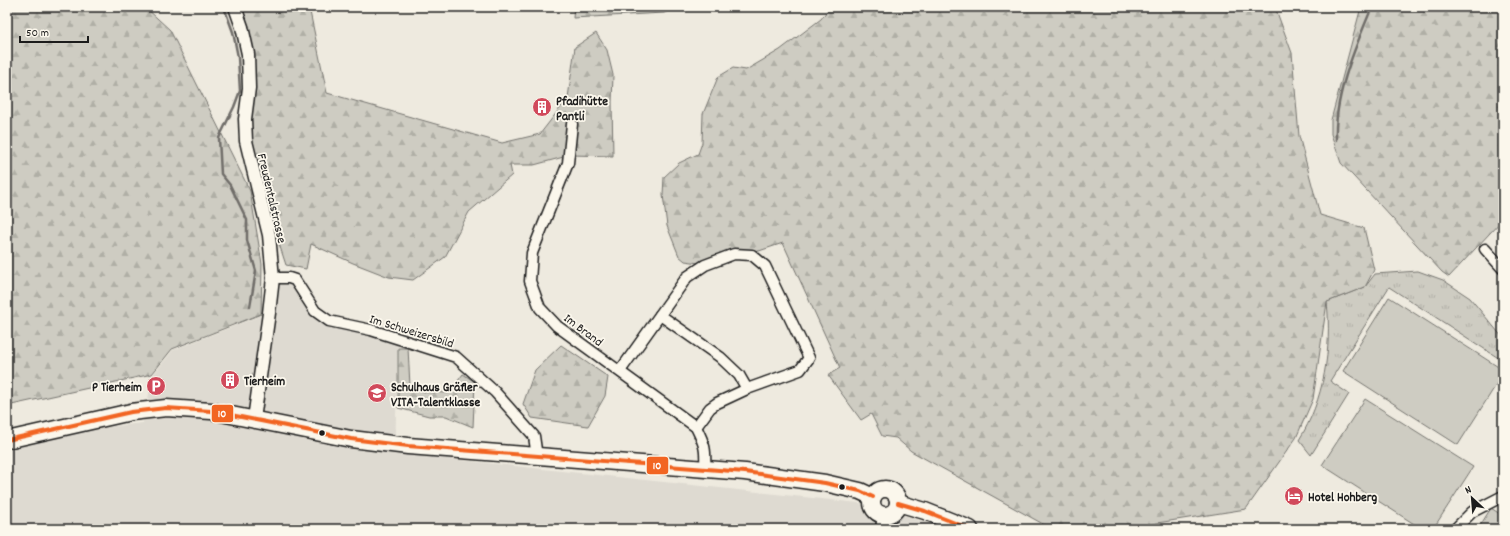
<svg xmlns="http://www.w3.org/2000/svg" width="1510" height="536" viewBox="0 0 1510 536" font-family="Dekko,sans-serif">
<defs>
<pattern id="grass-tufts" width="24" height="20" patternUnits="userSpaceOnUse"><rect width="24" height="20" fill="#ceccc2"/><path d="M3 7l-1-3M5 7V3M7 7l1-3M15 17l-1-3M17 17v-4M19 17l1-3" fill="none" stroke="#b0afa6"/></pattern>
<pattern id="forest-firs" width="22" height="20" patternUnits="userSpaceOnUse"><rect width="22" height="20" fill="#ceccc2"/><path d="M5 1l3.5 6h-7zM16 11l3.5 6h-7z" fill="#b0afa6"/></pattern>
</defs>
<rect width="100%" height="100%" fill="#eeeadf"/>
<filter id="ink" filterUnits="userSpaceOnUse"><feTurbulence type="fractalNoise" baseFrequency=".025" numOctaves="2"/><feDisplacementMap in="SourceGraphic" scale="8" xChannelSelector="R" yChannelSelector="G"/><feConvolveMatrix kernelMatrix="1 2 1 2 8 2 1 2 1" color-interpolation-filters="sRGB"/></filter>
<g filter="url(#ink)">
<polygon fill="#dedad1" points="277,281 296,285 330,326 398,343 395,453 868,504 947,529 7,529 7,446 89,429 143,423 153,375 173,350 274,310"/>
<path fill="url(#grass-tufts)" stroke="#75746f" d="M1418,271L1443,280L1470,298L1503,338V361L1389,287L1330,381L1349,394L1311,455L1299,440C1324,400 1332,349 1327,302L1365,287L1375,274Z"/>
<g fill="url(#forest-firs)" stroke="#75746f">
<polygon points="7,7 145,7 170,30 250,191 262,264 261,314 172,349 152,374 7,406"/>
<polygon points="242,7 309,7 327,93 502,143 540,134 568,98 575,47 596,33 607,50 613,75 612,102 613,156 571,155 534,165 510,165 512,175 469,212 445,257 413,280 389,277 353,263 311,244 306,269 286,265 269,213 250,139 252,86"/>
<polygon points="574,7 677,7 664,13 573,18"/>
<polygon points="830,7 1275,7 1292,53 1299,136 1320,215 1364,228 1374,270 1365,287 1327,302 1313,399 1296,438 1246,509 1119,529 1052,529 911,451 896,438 882,436 871,414 861,420 828,375 840,368 783,243 759,251 733,250 699,263 685,261 679,256 667,226 663,195 664,177 679,163 698,154 702,143 703,114 718,77 733,68 746,70 780,50 821,19"/>
<polygon points="1361,7 1503,7 1503,219 1449,277 1442,272 1341,163 1331,134 1331,120"/>
<polygon points="561,345 608,377 605,396 588,426 532,418 523,404 535,370"/>
<polygon points="398,348 408,348 410,386 425,392 449,393 463,374 475,382 473,427 446,416 429,416 398,408"/>
</g>
<g fill="#ceccc2" stroke="#75746f">
<polygon points="1389,297 1503,370 1503,374 1458,445 1343,371"/>
<polygon points="1365,399 1473,467 1433,529 1422,529 1322,465"/>
<polygon points="1491,508 1503,516 1503,529 1478,529"/>
</g>
<g fill="none" stroke-linecap="round" stroke-linejoin="round">
<g stroke="#6f6d69" stroke-width="2.5">
<polyline points="224,7 233,32 238,57 240,91 234,107 219,138 221,174 230,185 247,220 247,240 256,271 250,307"/>
<path d="M1336,140C1334,95 1355,48 1372,7"/>
</g>
<defs>
<g id="minor">
<path d="M572,124L568,163L532,253L530,281L540,308L557,326L696,427C705,445 706,449 705,469"/>
<polyline points="1485,249 1503,269"/>
<polyline points="273,278 289,278 295,280 315,311 329,321 371,330 456,357 495,392 534,436 537,457"/>
<polyline points="660,315 720,357 739,375 747,389"/>
<polyline points="620,371 687,277 705,265 734,254 752,255 765,266 809,358 800,370 747,389 717,403 710,408 696,427"/>
<polyline points="1455,529 1472,512 1503,496"/>
</g>
<g id="tertiary">
<polyline points="235,7 242,27 248,54 249,88 245,119 246,141 269,235 273,278 269,313 254,419"/>
<polyline points="882,529 884,515"/>
</g>
<g id="primary">
<polyline points="7,440 131,412 166,408 211,411 351,439 408,446 745,472 825,483 860,491 873,497"/>
<circle cx="885" cy="502" r="13"/>
<polyline points="898,503 925,511 970,529"/>
</g>
</defs>
<use href="#minor" stroke="#1c1c1c" stroke-width="13"/>
<use href="#tertiary" stroke="#1c1c1c" stroke-width="15"/>
<use href="#primary" stroke="#1c1c1c" stroke-width="19"/>
<use href="#minor" stroke="#fbf7ec" stroke-width="10"/>
<use href="#tertiary" stroke="#fbf7ec" stroke-width="12"/>
<use href="#primary" stroke="#fbf7ec" stroke-width="16"/>
<defs>
<g id="bus-1">
<polyline points="7,440 131,412 166,408 211,411 351,439 408,446 745,472 825,483 860,491 873,497"/>
<polyline points="898,503 925,511 970,529"/>
</g>
</defs>
<use href="#bus-1" stroke="#fbf7ec" stroke-width="7"/>
<use href="#bus-1" stroke="#f26522" stroke-width="4"/>
</g>
</g>
<defs>
<symbol id="building-disc" viewBox="-11 -11 22 22"><circle r="9.5" fill="#d1495b" stroke="#fbf7ec"/><path d="M-4-6H4V6H1V3H-1V6H-4ZM-2.5-4.3h1.7v1.8h-1.7ZM.8-4.3h1.7v1.8H.8ZM-2.5-1h1.7V.8h-1.7ZM.8-1h1.7V.8H.8Z" fill="#fff"/></symbol>
<symbol id="parking-disc" viewBox="-11 -11 22 22"><circle r="9.5" fill="#d1495b" stroke="#fbf7ec"/><path d="M-3.5-5.5H1a3.5 3.5 0 0 1 0 7H-1V5.5H-3.5ZM-1-3.4V-.6H.8a1.4 1.4 0 0 0 0-2.8Z" fill="#fff"/></symbol>
<symbol id="school-disc" viewBox="-11 -11 22 22"><circle r="9.5" fill="#d1495b" stroke="#fbf7ec"/><path d="M0-5L7-2L0 1L-7-2ZM-4 1L0 2.5L4 1V4Q0 6-4 4Z" fill="#fff"/></symbol>
<symbol id="hotel-disc" viewBox="-11 -11 22 22"><circle r="9.5" fill="#d1495b" stroke="#fbf7ec"/><path d="M-6-4.5h1.5V1H6V5H4.5V3h-9V5H-6ZM-4 0a1.8 1.8 0 1 1 3.6 0ZM.5 0V-2.5h3Q6-2.5 6 0Z" fill="#fff"/></symbol>
</defs>
<g fill-rule="evenodd">
<use href="#building-disc" x="531" y="96" width="22" height="22"/>
<use href="#building-disc" x="219" y="369" width="22" height="22"/>
<use href="#parking-disc" x="145" y="375" width="22" height="22"/>
<use href="#school-disc" x="366" y="382" width="22" height="22"/>
<use href="#hotel-disc" x="1283" y="485" width="22" height="22"/>
</g>
<g fill="#1c1c1c" stroke="#fbf7ec" stroke-width="1.5">
<circle cx="322" cy="433" r="3.5"/>
<circle cx="842" cy="487" r="3.5"/>
</g>
<g text-anchor="middle" stroke-width="3.5" stroke-linejoin="round" paint-order="stroke">
<g font-size="13" font-weight="bold" fill="#1c1c1c" stroke="#fbf7ec" text-anchor="start">
<text x="556" y="105">Pfadihütte<tspan x="556" dy="15">Pantli</tspan></text>
<text x="244" y="385">Tierheim</text>
<text x="142" y="391" text-anchor="end">P Tierheim</text>
<text x="391" y="391">Schulhaus Gräfler<tspan x="391" dy="15">VITA-Talentklasse</tspan></text>
<text x="1308" y="501">Hotel Hohberg</text>
</g>
<g font-size="13" fill="#1c1c1c" stroke="#fbf7ec">
<text transform="translate(273 198) rotate(77)" y="5">Freudentalstrasse</text>
<text transform="translate(584 329) rotate(37)" y="5">Im Brand</text>
<text transform="translate(412 330) rotate(17)" y="5">Im Schweizersbild</text>
</g>
</g>
<g stroke="#fbf7ec" stroke-width="1.5">
<rect x="211" y="404" width="23" height="19" rx="4" fill="#f26522"/>
<rect x="646" y="456" width="23" height="19" rx="4" fill="#f26522"/>
</g>
<g font-size="11" text-anchor="middle" font-weight="bold" fill="#fff">
<text x="222" y="417">10</text>
<text x="657" y="469">10</text>
</g>
<rect width="1510" height="536" fill="none" stroke="#fbf7ec" stroke-width="24"/>
<rect x="12" y="12" width="1486" height="512" fill="none" stroke="#1c1c1c" stroke-width="1.5" filter="url(#ink)"/>
<g transform="translate(1472 498) rotate(334)" stroke="#fbf7ec" stroke-width="3" paint-order="stroke">
<path d="M0-3L7 15L0 10L-7 15Z" fill="#1c1c1c"/>
<text y="-6" font-size="11" font-weight="bold" text-anchor="middle" fill="#1c1c1c">N</text>
</g>
<path d="M20 36v6h68v-6" fill="none" stroke="#1c1c1c" stroke-width="2"/>
<text x="26" y="36" font-size="12" fill="#1c1c1c" stroke="#fbf7ec" stroke-width="3" paint-order="stroke">50 m</text>
</svg>
